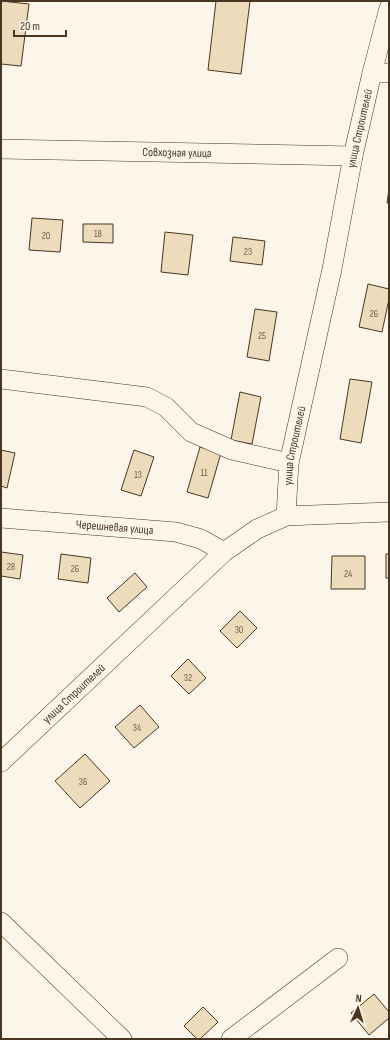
<svg xmlns="http://www.w3.org/2000/svg" width="390" height="1040" viewBox="0 0 390 1040" font-family="'Sofia Sans Condensed',sans-serif">
<rect width="100%" height="100%" fill="#fbf6e9"/>
<g fill="#ecdcbc" stroke="#4a3520">
<polygon points="1,1 29,4 21,66 1,64"/>
<polygon points="216,1 250,1 241,74 208,70"/>
<polygon points="389,189 389,203 387,203"/>
<polygon points="32,218 63,220 60,252 29,250"/>
<polygon points="83,224 113,224 113,243 83,242"/>
<polygon points="165,232 193,235 188,275 161,272"/>
<polygon points="233,237 265,241 262,265 230,261"/>
<polygon points="368,284 389,289 389,299 382,332 359,327"/>
<polygon points="255,309 277,312 269,361 247,357"/>
<polygon points="350,379 372,382 361,443 340,439"/>
<polygon points="240,392 261,397 252,444 231,440"/>
<polygon points="200,447 221,453 208,498 187,492"/>
<polygon points="1,450 15,453 7,488 1,486"/>
<polygon points="134,450 154,457 141,496 121,490"/>
<polygon points="1,552 23,555 20,579 1,576"/>
<polygon points="61,554 91,558 88,583 58,579"/>
<rect x="386" y="554" width="3" height="24"/>
<polygon points="332,556 365,556 365,589 331,589"/>
<polygon points="135,573 147,587 119,612 107,598"/>
<polygon points="240,611 257,628 237,648 220,631"/>
<polygon points="188,659 206,678 189,694 171,676"/>
<polygon points="140,705 159,727 134,748 115,727"/>
<polygon points="85,754 110,781 80,808 55,781"/>
<polygon points="374,994 389,1012 389,1018 369,1035 351,1013"/>
<polygon points="203,1007 218,1022 200,1039 197,1039 184,1026"/>
</g>
<g fill="none" stroke-linecap="round" stroke-linejoin="round">
<defs>
<g id="minor">
<polyline points="372,73 389,73"/>
<path id="s1" d="M1,149L353,156"/>
<polyline points="1,379 147,397 166,407 191,432 232,450 289,463"/>
<path id="s2" d="M286,516L289,463L332,269L353,156L372,73L389,8"/>
<path id="s3" d="M1,518L176,532L201,539L224,552"/>
<path id="s4" d="M1,762L224,552L257,529L286,516L389,512"/>
<polyline points="1,922 122,1039"/>
<polyline points="231,1039 338,958"/>
</g>
</defs>
<use href="#minor" stroke="#4a3520" stroke-width="20"/>
<use href="#minor" stroke="#fbf6e9" stroke-width="19"/>
</g>
<g text-anchor="middle" stroke-width="3" stroke-linejoin="round" paint-order="stroke">
<g font-size="10" fill="#725f47">
<text x="98" y="237">18</text>
<text x="46" y="239">20</text>
<text x="248" y="255">23</text>
<text x="374" y="317">26</text>
<text x="262" y="339">25</text>
<text x="204" y="476">11</text>
<text x="138" y="478">13</text>
<text x="11" y="570">28</text>
<text x="75" y="572">26</text>
<text x="348" y="577">24</text>
<text x="239" y="633">30</text>
<text x="188" y="681">32</text>
<text x="137" y="731">34</text>
<text x="83" y="785">36</text>
</g>
<g font-size="12" fill="#4a3520" stroke="#fbf6e9">
<text dy="4" stroke="none"><textPath href="#s2" startOffset="395">улица Строителей</textPath></text>
<text dy="4" stroke="none"><textPath href="#s1" startOffset="176">Совхозная улица</textPath></text>
<text dy="4" stroke="none"><textPath href="#s2" startOffset="71">улица Строителей</textPath></text>
<text dy="4" stroke="none"><textPath href="#s3" startOffset="114">Черешневая улица</textPath></text>
<text dy="4" stroke="none"><textPath href="#s4" startOffset="100">улица Строителей</textPath></text>
</g>
</g>
<rect width="390" height="1040" fill="none" stroke="#4a3520" stroke-width="4"/>
<g transform="translate(358 1008) rotate(4)" stroke="#fbf6e9" stroke-width="3" paint-order="stroke">
<path d="M0-3L7 15L0 10L-7 15Z" fill="#4a3520"/>
<text y="-6" font-size="11" font-weight="bold" text-anchor="middle" fill="#4a3520">N</text>
</g>
<path d="M14 30v6h52v-6" fill="none" stroke="#4a3520" stroke-width="2"/>
<text x="20" y="30" font-size="12" fill="#4a3520" stroke="#fbf6e9" stroke-width="3" paint-order="stroke">20 m</text>
</svg>
